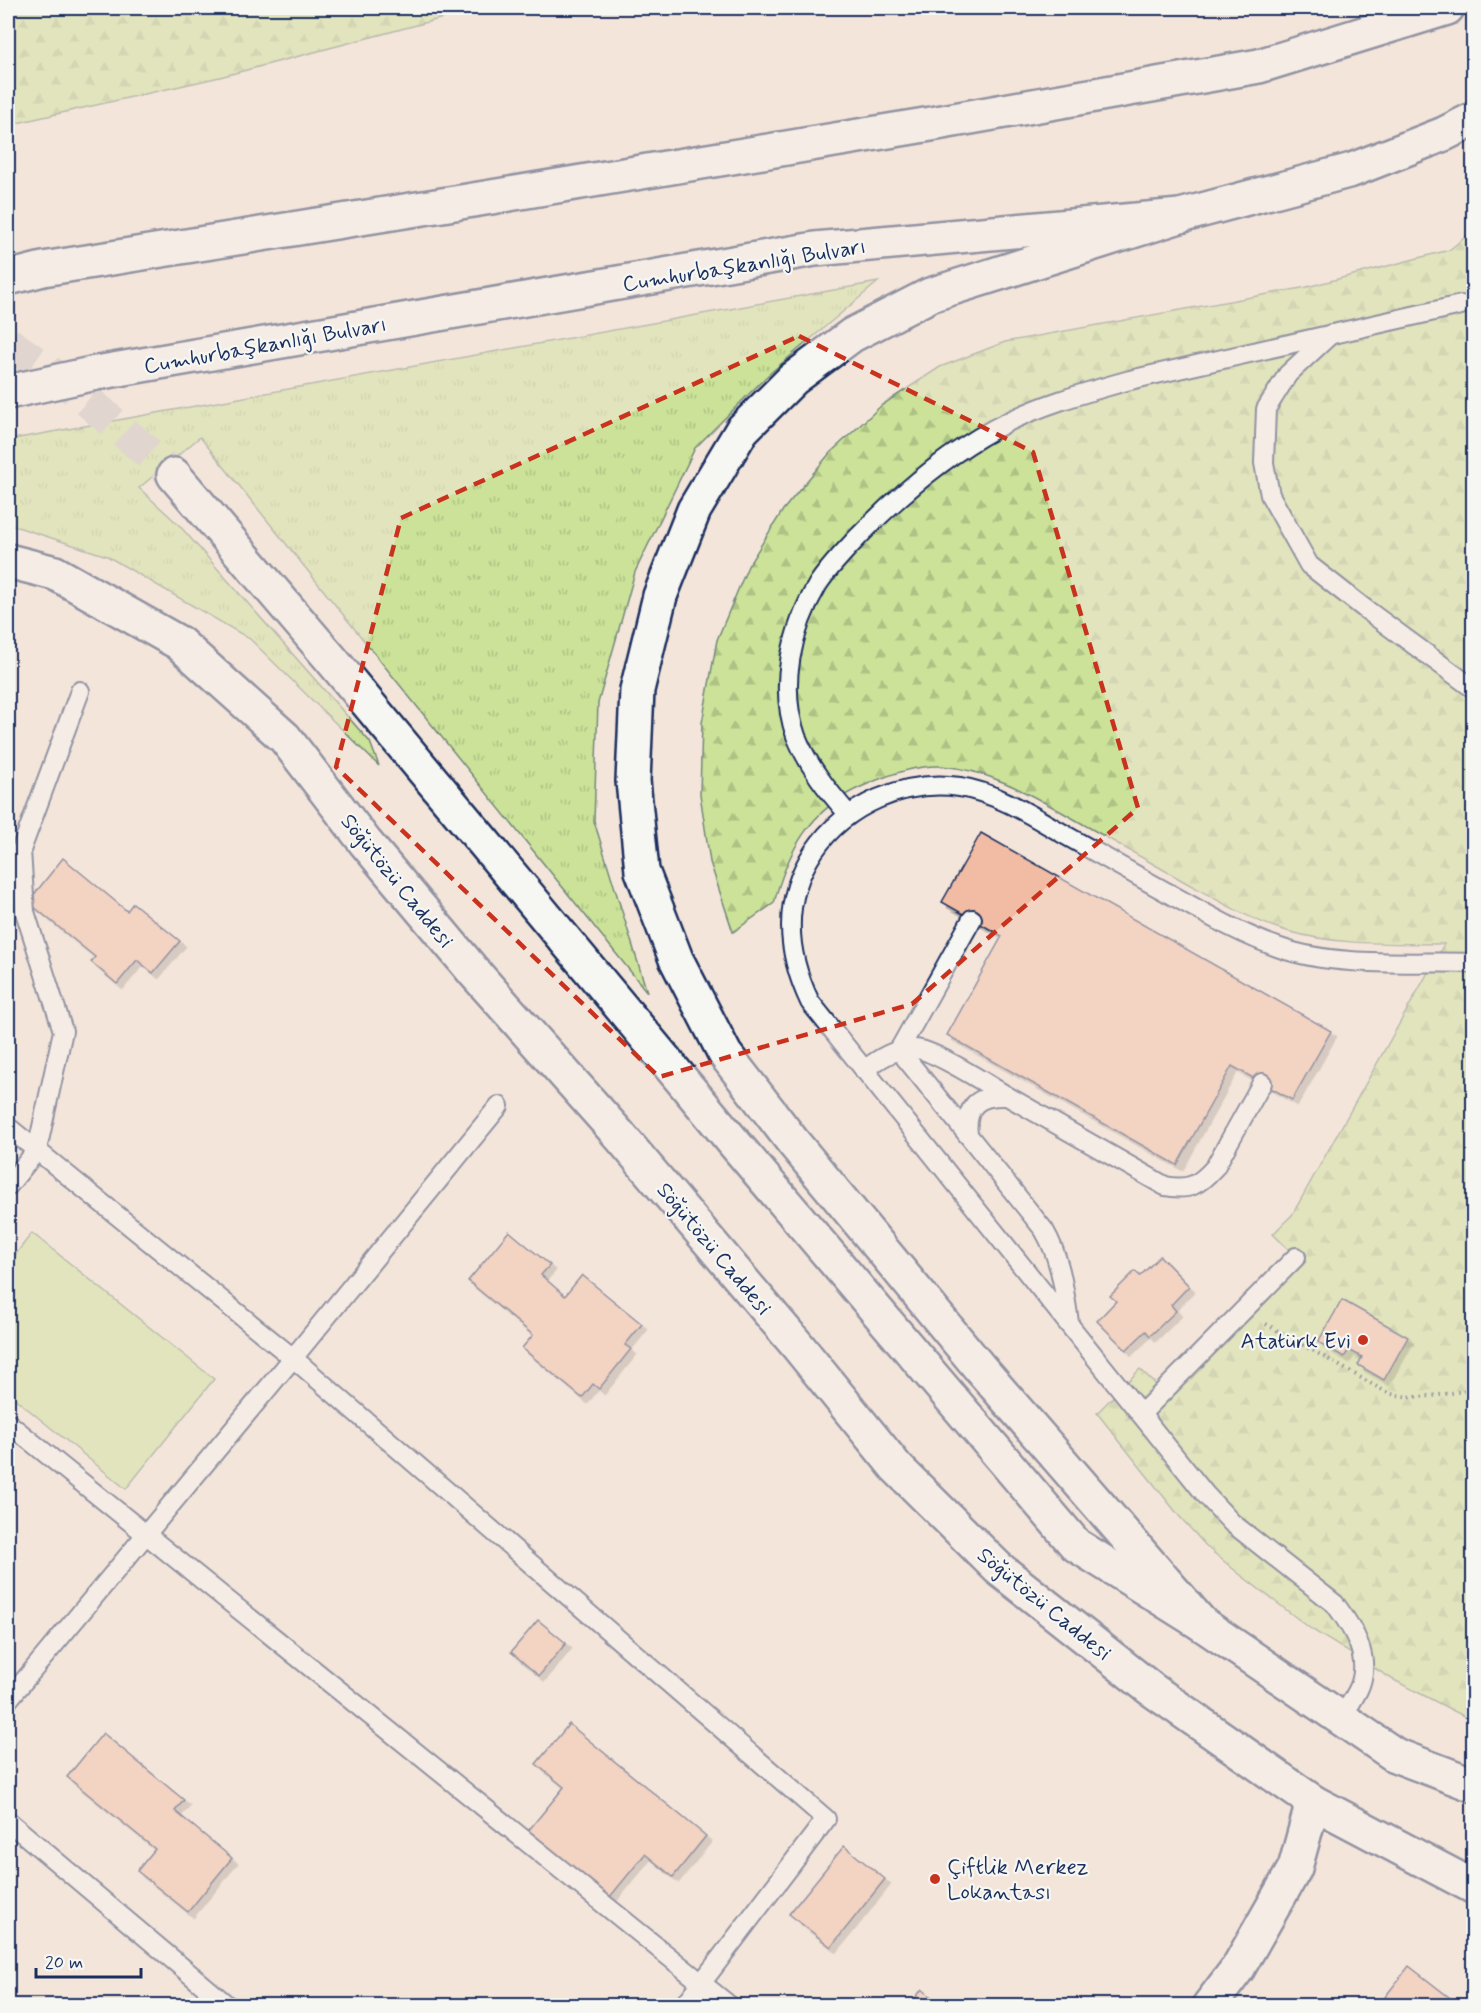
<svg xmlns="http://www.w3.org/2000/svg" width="1481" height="2013" viewBox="0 0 1481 2013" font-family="Mynerve,sans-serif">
<defs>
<pattern id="grass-tufts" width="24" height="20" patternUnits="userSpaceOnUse" patternTransform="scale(1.5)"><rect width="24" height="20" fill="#cbe298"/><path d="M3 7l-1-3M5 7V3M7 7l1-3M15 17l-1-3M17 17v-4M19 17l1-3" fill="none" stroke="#aec285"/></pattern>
<pattern id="forest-firs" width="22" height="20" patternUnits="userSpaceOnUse" patternTransform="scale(1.5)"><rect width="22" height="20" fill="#cbe298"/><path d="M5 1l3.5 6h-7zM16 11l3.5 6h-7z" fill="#aec285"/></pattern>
<filter id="shadow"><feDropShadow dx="5.5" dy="5.5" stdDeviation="0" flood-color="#0004"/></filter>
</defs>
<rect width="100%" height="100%" fill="#f4e5da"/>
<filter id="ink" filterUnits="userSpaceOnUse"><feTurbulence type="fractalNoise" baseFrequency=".0167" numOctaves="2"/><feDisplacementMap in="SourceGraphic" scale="12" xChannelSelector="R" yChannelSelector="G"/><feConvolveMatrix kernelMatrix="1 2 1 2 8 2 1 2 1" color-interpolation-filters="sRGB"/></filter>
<g filter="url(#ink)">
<polygon fill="url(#grass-tufts)" stroke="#73887b" stroke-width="1.5" points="878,282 768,375 695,448 635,572 598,703 594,821 647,992 200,437 139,488 179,525 370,742 379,766 250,639 107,556 8,524 8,440"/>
<g fill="url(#forest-firs)" stroke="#73887b" stroke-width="1.5">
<polygon points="8,8 481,8 220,77 8,125"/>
<path d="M1473,231V1721L1392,1679L1311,1629L1238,1573L1208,1548L1180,1517L1097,1413L1140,1369L1163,1391L1296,1257L1273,1234L1292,1215L1444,944C1392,943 1338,946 1287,931C1251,921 1218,900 1185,882C1146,860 1106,837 1067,815C1028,793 988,770 942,766C915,765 887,775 863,786C811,808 788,850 774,903L733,932L710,862L700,794L702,723L717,640L748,566L783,510L830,453L882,405L940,367L1005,342L1307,287L1449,250Z"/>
</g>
<polygon fill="#cbe298" stroke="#73887b" stroke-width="1.5" points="32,1233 214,1379 126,1489 8,1393 8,1264"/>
<g fill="#f1bca3" stroke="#1b2f5e" stroke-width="1.5" filter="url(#shadow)">
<polygon points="981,833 1331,1031 1292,1100 1232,1066 1177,1165 947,1035 1002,936 942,902"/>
<polygon points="63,858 127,911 133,903 180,941 153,973 137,960 117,984 91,962 95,957 28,902"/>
<polygon points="509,1231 550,1265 541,1275 565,1296 582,1275 642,1324 625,1345 631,1349 599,1389 593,1384 582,1398 522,1348 533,1335 468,1281"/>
<polygon points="1160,1256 1189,1286 1171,1305 1176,1311 1150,1336 1146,1331 1126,1350 1097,1321 1116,1301 1110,1296 1135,1271 1140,1276"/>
<polygon points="1342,1300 1408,1337 1384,1380 1358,1365 1362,1357 1349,1350 1344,1357 1318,1342"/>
<polygon points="538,1620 566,1643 539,1676 511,1652"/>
<polygon points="569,1724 706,1836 673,1877 645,1854 605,1903 524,1836 564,1787 536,1764"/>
<polygon points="103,1733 184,1800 175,1811 232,1858 188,1912 137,1871 155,1849 67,1777"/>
<polygon points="844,1846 885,1879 831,1947 789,1914"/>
<polygon points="1409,1966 1454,2001 1451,2006 1378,2006"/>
<polygon points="922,1989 942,2006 909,2006"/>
</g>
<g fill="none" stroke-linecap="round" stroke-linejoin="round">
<polyline stroke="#c9c1c1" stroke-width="33" stroke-dasharray="33 16" stroke-linecap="butt" points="8,343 74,389 174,475"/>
<defs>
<g id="lane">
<polyline points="1331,334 1288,374 1266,409 1264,463 1270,495 1309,565 1364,608 1474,689"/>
<path d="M849,815C828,791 808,766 796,736C778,686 792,628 818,584C829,567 845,551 859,536C899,495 943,457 994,429C1036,406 1083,393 1130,380L1461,305"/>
<path d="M864,1070C880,1058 895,1048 915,1049C933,1049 988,1085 1007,1096"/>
<polyline points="8,1127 293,1358 826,1819 684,2006"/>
<polyline points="968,1135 899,1050 972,919"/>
<polyline points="8,1186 37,1150 63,1031 25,912 21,850 80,691"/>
<path d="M1069,1322C1064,1290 1061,1259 1044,1230L968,1135C965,1105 978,1095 1007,1096L1165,1186C1189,1191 1199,1185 1215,1167L1262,1083"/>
<polyline points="1141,1414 1296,1257"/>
<polyline points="8,1423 730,2006"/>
<polyline points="8,1700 293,1358 499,1106"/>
<path d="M1341,1719C1347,1709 1353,1700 1358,1690C1373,1659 1353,1628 1335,1604L1232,1523L1205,1494L810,1002C786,952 782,899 814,851C845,805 905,779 960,787C998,793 1034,817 1067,836C1101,855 1135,875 1170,894C1206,914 1240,934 1280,948C1337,968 1413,961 1474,963"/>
<polyline points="8,1821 228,2006"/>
</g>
<polyline id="secondary" points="1209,2006 1238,1968 1295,1868 1313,1802"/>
<g id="primary">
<polyline points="1180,216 930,295 852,335 793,379 742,430 694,510 660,596 637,690 633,781 642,871 676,959 725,1054 793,1142 980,1368 1202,1624"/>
<polyline points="8,278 43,269 467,201 931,124 1259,66 1447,8"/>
<polyline points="8,392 96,373 815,249 1180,216 1352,170 1444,134 1474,119"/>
<polyline points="174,475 331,659 735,1144 1076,1545 1202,1624 1395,1755 1474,1785"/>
<polyline points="8,561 55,573 179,643 285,738 365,842 474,972 620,1136 797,1345 896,1467 998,1568 1151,1689 1313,1802 1474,1887"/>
</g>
</defs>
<use href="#lane" stroke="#1b2f5e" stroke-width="22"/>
<use href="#secondary" stroke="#1b2f5e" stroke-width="38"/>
<use href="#primary" stroke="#1b2f5e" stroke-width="38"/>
<path stroke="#1b2f5e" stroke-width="4" stroke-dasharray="1.5 4.5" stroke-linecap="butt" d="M1266,1324L1386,1392C1414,1402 1444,1394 1474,1389"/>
<use href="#lane" stroke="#f6f6f2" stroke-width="18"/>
<use href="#secondary" stroke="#f6f6f2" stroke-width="33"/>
<use href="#primary" stroke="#f6f6f2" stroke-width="33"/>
</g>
</g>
<path d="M0 0H1481V2013H0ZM799,336L1033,452L1138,808L912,1004L659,1077L336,767L401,518Z" fill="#f4e5da" fill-opacity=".55" fill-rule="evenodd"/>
<path fill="none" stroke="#c8321e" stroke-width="4.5" stroke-dasharray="12 8" stroke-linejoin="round" d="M799,336L1033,452L1138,808L912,1004L659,1077L336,767L401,518Z"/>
<g fill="#c8321e" stroke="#f6f6f2" stroke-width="2">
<circle cx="1363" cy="1340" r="6"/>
<circle cx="935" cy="1879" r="6"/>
</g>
<g text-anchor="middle" stroke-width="4.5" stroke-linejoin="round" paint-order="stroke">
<g font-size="22" fill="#1b2f5e" stroke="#f6f6f2">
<text transform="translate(744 264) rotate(-9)" y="8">Cumhurbaşkanlığı Bulvarı</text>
<text transform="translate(265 344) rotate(-10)" y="8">Cumhurbaşkanlığı Bulvarı</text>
<text transform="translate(398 880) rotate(51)" y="8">Söğütözü Caddesi</text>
<text transform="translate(715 1248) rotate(50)" y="8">Söğütözü Caddesi</text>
<text transform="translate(1045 1603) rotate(39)" y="8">Söğütözü Caddesi</text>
</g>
<g font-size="22" fill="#1b2f5e" stroke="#f6f6f2" text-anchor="end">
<text x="1351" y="1348">Atatürk Evi</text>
<text x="947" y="1874" text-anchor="start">Çiftlik Merkez<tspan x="947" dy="25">Lokantası</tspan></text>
</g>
</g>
<rect width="1481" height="2013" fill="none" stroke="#f6f6f2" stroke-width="30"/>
<rect x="15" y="15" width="1451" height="1983" fill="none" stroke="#1b2f5e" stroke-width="2" filter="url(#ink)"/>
<path d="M36 1968v9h105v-9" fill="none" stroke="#1b2f5e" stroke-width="3"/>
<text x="45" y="1968" font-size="18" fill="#1b2f5e" stroke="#f6f6f2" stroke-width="4.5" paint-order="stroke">20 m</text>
</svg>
